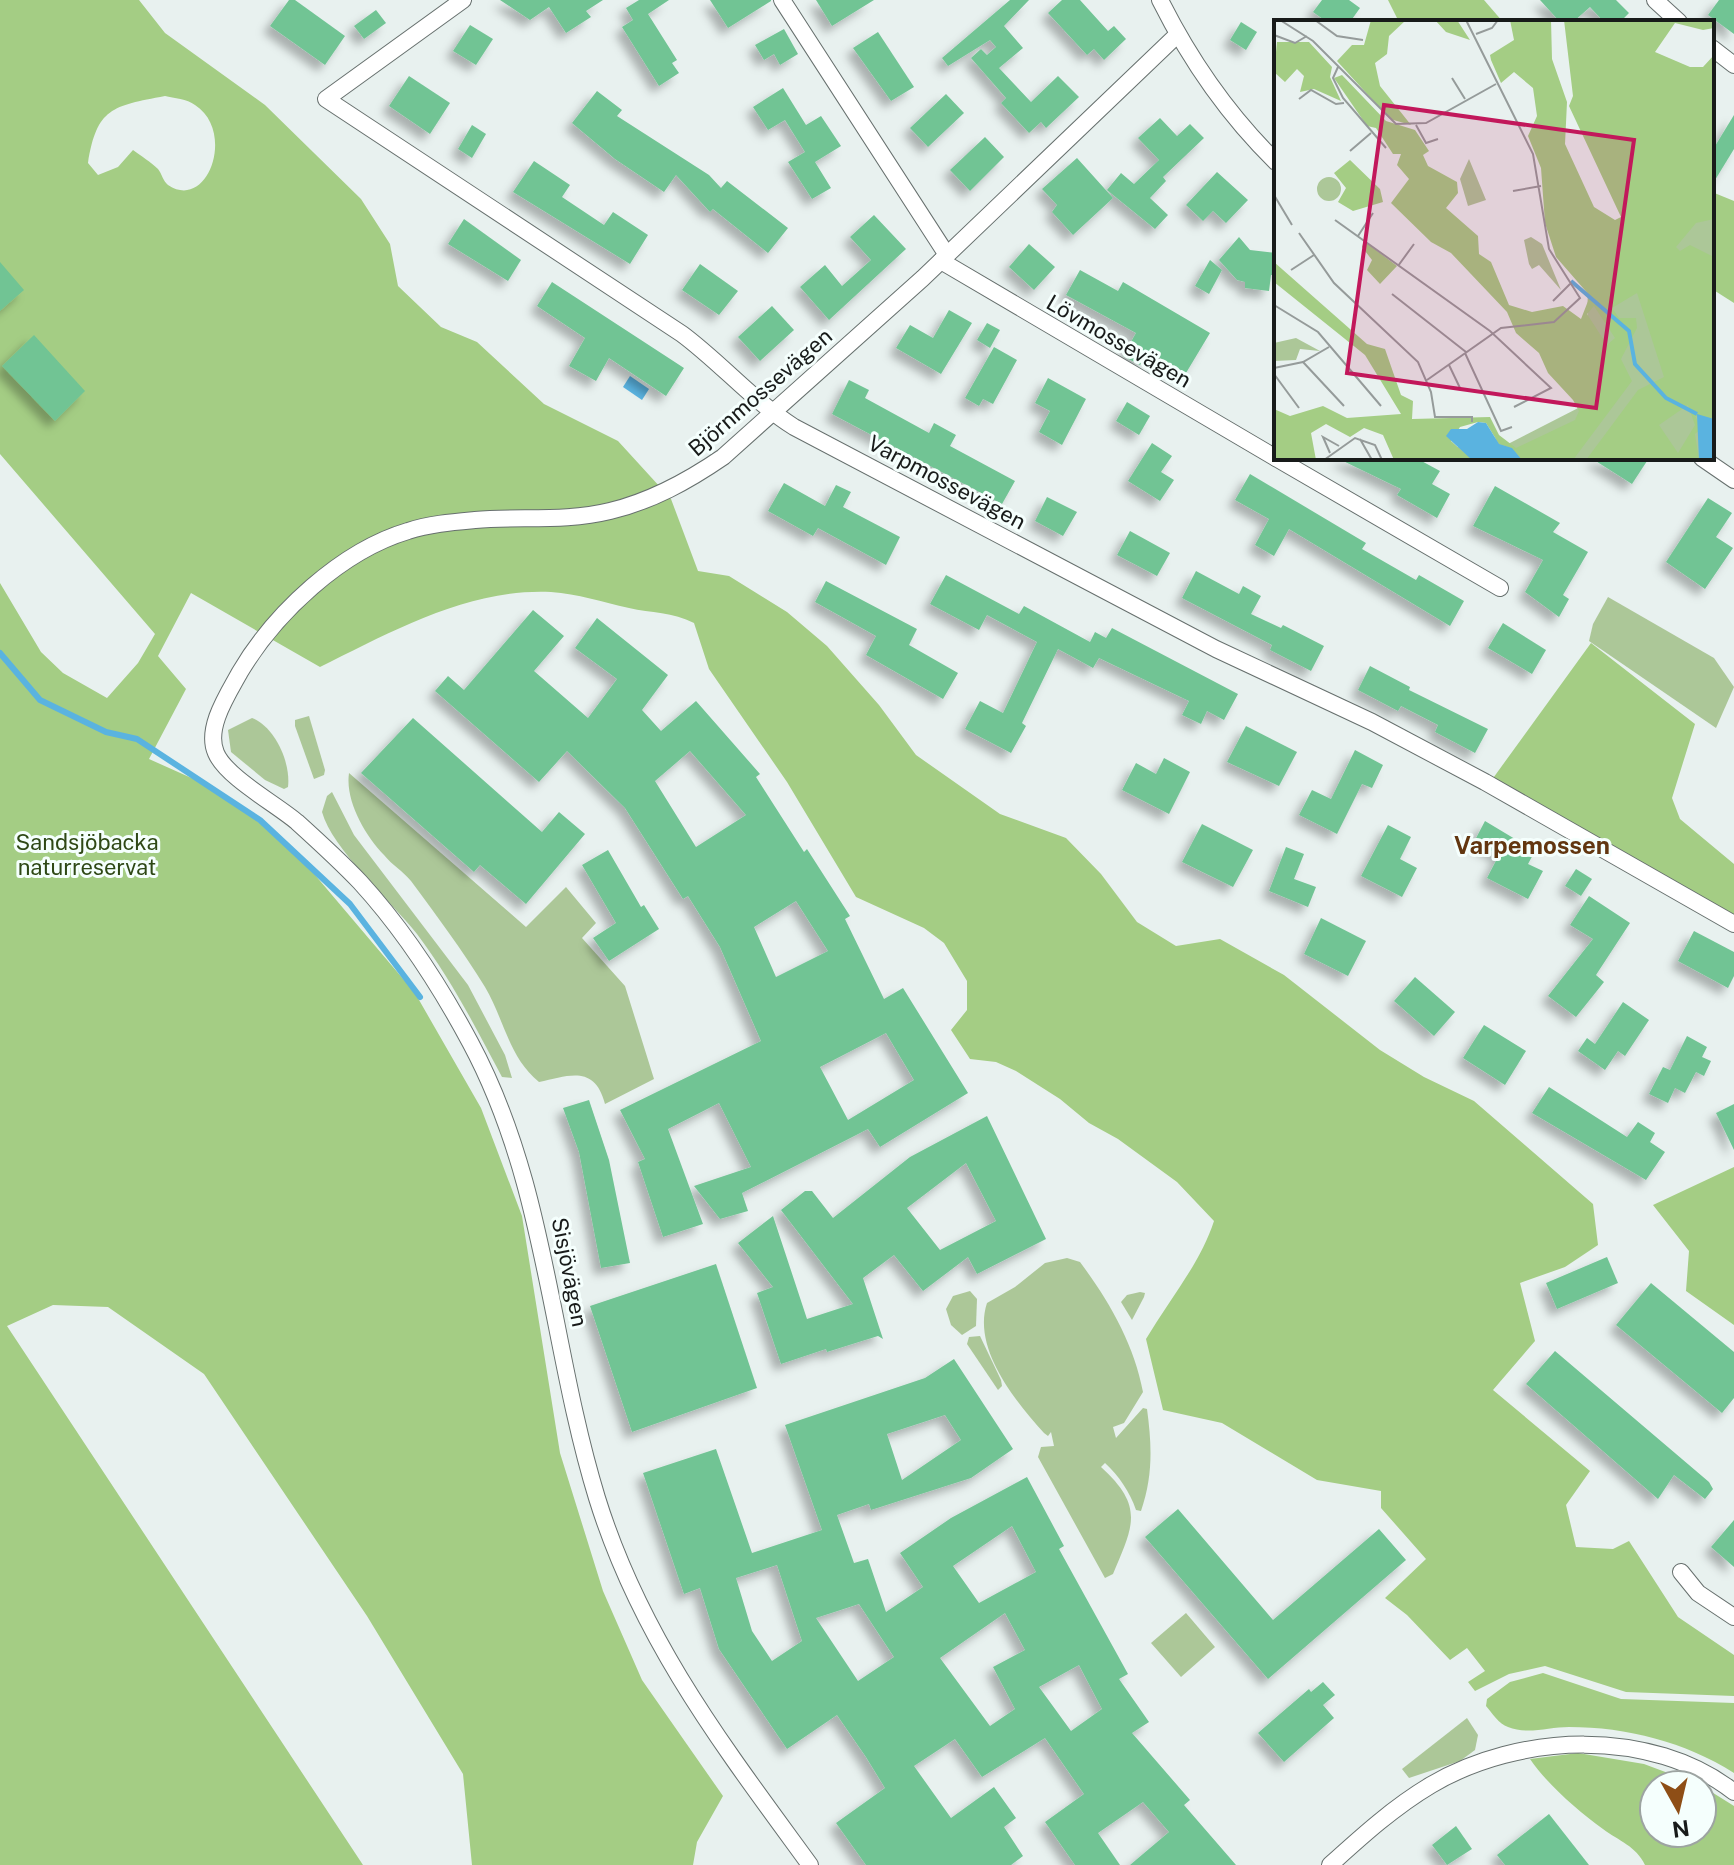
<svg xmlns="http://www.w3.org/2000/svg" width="1734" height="1865" viewBox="0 0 1734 1865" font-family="'Public Sans',sans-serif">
<defs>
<filter id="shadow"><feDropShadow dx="-7" dy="7" stdDeviation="4" flood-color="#0004"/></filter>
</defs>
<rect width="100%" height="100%" fill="#e8f1ef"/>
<g fill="#acc798">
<polygon points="1608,597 1714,658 1734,687 1716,728 1589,641 1593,624"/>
<polygon points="309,716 325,770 324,775 314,779 295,726 295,720"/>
<path d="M252,718C275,727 291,763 288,787L284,789L265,780L231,752L228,730Z"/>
<path d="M349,773L526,927L566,887L596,923L582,938L625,986L654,1079L605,1104C595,1065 570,1075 539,1082C509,1058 504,1019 485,987C463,951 436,915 411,881C403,871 392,865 384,855C365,835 345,801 349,773Z"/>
<path d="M332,792L354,835L468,985L505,1055L512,1078L502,1077C476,1028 451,979 417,934C391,901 332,849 322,812L327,796Z"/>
<path d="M1067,1258L1080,1262C1109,1301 1134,1344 1143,1392L1124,1423L1113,1427L1116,1438L1143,1408L1147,1409C1152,1446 1153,1476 1141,1511L1136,1510C1130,1492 1119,1476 1105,1463L1101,1467C1145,1507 1133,1526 1113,1574L1105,1578L1038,1457L1041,1447L1054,1446L1051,1432L1048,1436L1044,1433C1015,1401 972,1348 987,1303L1015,1287L1045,1263Z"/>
<polygon points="970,1291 977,1299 976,1326 962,1335 951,1325 946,1309 953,1296"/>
<polygon points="1140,1292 1145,1293 1144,1297 1132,1320 1121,1302 1127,1295"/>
<polygon points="980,1336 1001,1380 1002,1386 998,1390 967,1344 969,1337"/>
<polygon points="1186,1613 1215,1647 1181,1677 1151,1643"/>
<polygon points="1467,1718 1478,1735 1475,1750 1460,1761 1409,1778 1402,1769"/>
</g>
<g fill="#a4cd84" fill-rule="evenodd">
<path d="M0,0H139L165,33L265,105L361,199L390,244L398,286L441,327L477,342L544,404L618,441L671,499L698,571L729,576L787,612L827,646L879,705L916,755L1000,814L1066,838L1101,874L1137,922L1176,946L1220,939L1284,975L1380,1050L1424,1077L1474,1101L1593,1204L1598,1245L1565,1267L1520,1283L1535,1341L1493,1390L1590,1471L1566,1505L1576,1547L1613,1549L1629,1541L1678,1617L1734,1655V1696L1626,1692L1545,1666L1509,1674L1475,1691L1468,1682L1485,1671L1467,1648L1450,1660L1407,1615L1385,1598L1426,1559L1381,1508V1491L1317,1480L1222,1423L1163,1410L1146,1339C1169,1300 1200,1264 1214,1221L1177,1182L1118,1139L1089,1123L1060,1099L1016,1071L996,1062L970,1059L951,1030L967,1010V981L944,943L924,928L856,897L787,782L709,669L694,623C673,612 651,613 629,608C602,602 578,594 551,592C469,588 391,632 320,667L191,593L158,656L186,689L149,759L216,789L293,849L415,993L481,1108L522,1216L560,1453L603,1591L642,1680L723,1796L697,1842L693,1865H472L463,1774L367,1616L204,1374L108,1307L53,1305L7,1326L363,1865H0V583L41,652L63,673L107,698L138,663L155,634L0,454ZM165,96C174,98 187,99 195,105C236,131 208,212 168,185C163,181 162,174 158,169C151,162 141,156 133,150L118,167L98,175L88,163C97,108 112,106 165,96Z"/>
<polygon points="1388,0 1484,0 1503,22 1399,22"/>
<polygon points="1712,192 1734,201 1734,303 1712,289"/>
<polygon points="1591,643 1695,724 1672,798 1680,819 1734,864 1734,919 1491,781"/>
<polygon points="1734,1167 1734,1325 1686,1291 1689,1251 1653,1205"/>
<path d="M1543,1673L1621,1699L1734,1703V1773C1685,1742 1627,1727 1569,1727C1549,1727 1527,1735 1508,1727C1499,1724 1492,1713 1486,1706L1487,1699L1510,1682Z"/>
<path d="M1578,1753L1644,1764L1700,1785H1654V1833H1702V1786L1734,1806V1865H1645C1636,1846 1619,1841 1603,1829C1578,1811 1547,1784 1530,1759Z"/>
</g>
<polygon fill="#5ab3e0" points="630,376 649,389 642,400 623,387"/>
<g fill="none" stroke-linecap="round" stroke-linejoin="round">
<polyline stroke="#5ab3e0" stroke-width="6" points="0,653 40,700 106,732 137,739 260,820 350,904 420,997"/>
</g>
<g fill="#71c494" fill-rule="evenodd" filter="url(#shadow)">
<polygon points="289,0 295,0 345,36 325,65 270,26"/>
<polygon points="500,0 603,0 586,11 591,17 566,33 549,7 530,20"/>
<polygon points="639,0 669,0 648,14 677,60 672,63 679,73 659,86 622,27 633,20 626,8"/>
<polygon points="710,0 771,0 771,1 728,28"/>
<polygon points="816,0 874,0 832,26"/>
<polygon points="1010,0 1029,0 1004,26 1023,48 999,68 1031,102 1058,76 1079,97 1046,128 1041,122 1029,133 1001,103 1006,98 971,58 981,49 987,55 996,47 990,40 948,66 942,58"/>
<polygon points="1062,0 1080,0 1108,31 1114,26 1126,39 1104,60 1094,49 1087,55 1048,13"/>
<polygon points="1322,0 1349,0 1360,8 1350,22 1327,22 1313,12"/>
<polygon points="1540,0 1616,0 1629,13 1620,22 1604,22 1590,7 1573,22 1560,22"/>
<polygon points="1719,0 1734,0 1734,34 1708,15"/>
<polygon points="376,10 386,23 364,39 354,26"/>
<polygon points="1241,22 1257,32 1246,50 1230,40"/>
<polygon points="470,25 493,39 476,65 453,51"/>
<polygon points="784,29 798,54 780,65 774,54 764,60 755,45"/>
<polygon points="878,32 914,87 891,101 853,48"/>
<polygon points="409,76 450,103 430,134 389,106"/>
<polygon points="783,88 806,125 821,116 841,146 815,162 831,188 812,199 788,162 805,152 785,120 768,130 753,107"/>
<polygon points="597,91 622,110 617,116 709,175 721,188 727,181 788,228 768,253 713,209 710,212 676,175 664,192 615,159 572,123"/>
<polygon points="946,94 964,113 928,147 910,128"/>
<polygon points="1734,115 1734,149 1712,185 1712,151"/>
<polygon points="1160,118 1177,136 1190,124 1204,138 1163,177 1166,181 1150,198 1168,215 1155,229 1107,190 1121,173 1134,184 1159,160 1138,138"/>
<polygon points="472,125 486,134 472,158 458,149"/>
<polygon points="985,137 1004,157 970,191 950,170"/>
<polygon points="1077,158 1113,198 1073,235 1052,212 1057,205 1042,189"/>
<polygon points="534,161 570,185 562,197 604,225 613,212 648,235 630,264 513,192"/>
<polygon points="1217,172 1248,200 1226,223 1213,211 1203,221 1186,205"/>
<polygon points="874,215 906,249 829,320 800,287 825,265 842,286 871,260 850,237"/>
<polygon points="464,219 521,260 508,281 448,244"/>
<polygon points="1239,237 1250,250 1276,253 1276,275 1271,275 1269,291 1245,288 1245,282 1237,280 1219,260"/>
<polygon points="1029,244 1055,267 1034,290 1009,267"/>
<polygon points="1210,260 1222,270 1209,294 1195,286"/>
<polygon points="0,262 24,290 0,311"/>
<polygon points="700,264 738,291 719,315 682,290"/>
<polygon points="1080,270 1118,291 1123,282 1210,333 1186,373 1148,351 1140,365 1123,356 1136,333 1066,295"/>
<polygon points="552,282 684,368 666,396 609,358 596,381 569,366 585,338 537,306"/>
<polygon points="772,306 794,330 760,361 738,337"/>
<polygon points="949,310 972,323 941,374 896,348 910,325 933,338"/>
<polygon points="987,323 1000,330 990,348 977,340"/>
<polygon points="34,335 85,391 55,421 2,366"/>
<polygon points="994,347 1017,360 993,404 983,399 979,406 965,398"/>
<polygon points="1048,378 1086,399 1062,445 1039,432 1050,411 1035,403"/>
<polygon points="849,380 869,390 865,398 929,433 934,423 956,435 950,446 1015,481 1002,504 832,414"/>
<polygon points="1127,402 1150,416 1139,435 1116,421"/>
<polygon points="1152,443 1172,456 1161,472 1174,480 1160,501 1128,481"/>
<polygon points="1337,458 1416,458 1440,471 1432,484 1450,494 1437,518 1397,495 1401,489"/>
<polygon points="1591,458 1649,458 1632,484"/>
<polygon points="1250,474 1366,543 1362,549 1416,580 1419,575 1464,601 1450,626 1289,529 1274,556 1255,545 1269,519 1235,500"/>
<polygon points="784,483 825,506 836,485 851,492 843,507 900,537 886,565 818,528 813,536 768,511"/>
<polygon points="1495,486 1560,523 1553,532 1588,552 1563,595 1569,599 1559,617 1525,592 1543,560 1473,526"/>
<polygon points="1047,497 1077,512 1063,536 1035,521"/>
<polygon points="1708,498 1732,513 1716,537 1733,548 1705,589 1666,562"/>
<polygon points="1130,531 1170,553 1157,576 1117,555"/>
<polygon points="1196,571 1239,594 1243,586 1261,596 1251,614 1281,628 1283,625 1324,646 1311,671 1270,650 1272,645 1182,598"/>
<polygon points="946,575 1019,614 1024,606 1090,642 1095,632 1106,638 1112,628 1238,694 1224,720 1207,711 1201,724 1182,715 1189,701 1099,658 1093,668 1058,649 1022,723 1026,726 1011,753 965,729 980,701 1003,713 1037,642 987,615 979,630 930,604"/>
<polygon points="826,581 917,629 909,645 958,673 943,699 866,655 876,636 815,602"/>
<path d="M533,610L564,636L534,671L588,718L617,679L575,648L597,618L668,675L642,710L661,731L696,701L760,774L756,777L804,852L807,849L850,916L845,919L884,999L903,988L968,1093L880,1147L868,1129L742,1193L748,1211L720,1219L694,1186L751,1167L719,1103L668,1129L703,1224L663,1237L638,1162L645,1159L620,1110L761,1041L720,947L688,896L683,899L625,808L567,751L539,782L435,691L448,676L464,690ZM690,751L746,815L696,847L655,781ZM796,901L828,951L776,977L754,927ZM886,1033L914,1080L848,1120L820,1067Z"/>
<polygon points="1503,623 1546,650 1532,674 1488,648"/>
<polygon points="1370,666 1410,687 1409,690 1488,729 1475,753 1435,732 1438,725 1401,706 1398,711 1358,690"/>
<polygon points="413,718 542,832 559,812 585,834 526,904 480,865 474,872 361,773"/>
<polygon points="1246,726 1297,752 1279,786 1227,762"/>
<polygon points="1355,750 1383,765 1372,788 1362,784 1337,834 1299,815 1312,790 1331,799"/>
<polygon points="1164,758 1190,772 1169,814 1122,790 1136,763 1156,774"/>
<polygon points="1485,821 1535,851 1528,864 1543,871 1528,899 1487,878 1499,855 1474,842"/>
<polygon points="1202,824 1253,850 1233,887 1182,862"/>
<polygon points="1388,825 1411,837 1400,859 1417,868 1402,897 1361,876"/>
<polygon points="1286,847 1304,854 1294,879 1316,887 1308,907 1269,891"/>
<polygon points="608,850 641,907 644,905 659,929 609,961 593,938 616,923 582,865"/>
<polygon points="1576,869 1592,879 1581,896 1565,886"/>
<polygon points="1589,896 1630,923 1596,975 1604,982 1576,1017 1548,996 1593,939 1570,925"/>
<polygon points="1321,918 1366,941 1348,976 1304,954"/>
<polygon points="1694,931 1734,952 1734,976 1728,988 1678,961"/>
<polygon points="1415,977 1455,1012 1434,1036 1394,1001"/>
<polygon points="1623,1002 1649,1020 1625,1056 1618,1051 1605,1070 1578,1051 1587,1038 1595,1044"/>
<polygon points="1484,1025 1526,1051 1505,1085 1463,1058"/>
<polygon points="1687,1036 1707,1047 1702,1057 1711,1061 1704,1076 1696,1072 1685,1093 1675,1088 1668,1103 1649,1094 1663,1067 1670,1070"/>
<polygon points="1549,1087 1627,1137 1638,1122 1655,1133 1650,1142 1665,1152 1646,1180 1532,1113"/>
<polygon points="589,1100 609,1160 630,1263 601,1268 579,1152 563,1108"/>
<polygon points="1734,1104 1734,1150 1716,1113"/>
<path d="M987,1116L1046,1239L977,1274L968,1257L923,1291L894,1255L863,1278L883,1339L878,1336L827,1352L826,1349L781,1364L757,1293L773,1287L738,1243L773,1216L807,1319L853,1304L781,1210L805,1191H812L833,1218L910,1157ZM966,1163L996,1221L940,1250L907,1208Z"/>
<polygon points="1607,1257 1618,1283 1557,1309 1546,1283"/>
<polygon points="716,1264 757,1388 632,1432 590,1306"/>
<polygon points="1651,1283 1734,1352 1734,1398 1722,1413 1616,1325"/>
<polygon points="1555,1351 1709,1482 1713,1489 1705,1499 1674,1475 1658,1499 1526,1384"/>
<path d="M954,1359L1013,1449L971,1478L871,1510L869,1504L837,1515L854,1563L868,1559L886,1612L923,1587L900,1553L951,1518L1027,1477L1064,1546L1059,1549L1128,1674L1119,1679L1149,1722L1132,1733L1190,1800L1184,1805L1236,1865H1130L1169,1832L1143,1802L1098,1833L1120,1865H1075L1045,1822L1084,1794L1045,1738L982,1777L955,1739L914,1766L951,1818L994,1787L1016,1818L1004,1827L1023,1856L1011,1865H866L836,1823L885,1788L866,1757L837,1715L787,1749L719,1649L700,1588L684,1594L643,1473L716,1449L752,1553L822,1530L785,1425L925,1378ZM945,1415L961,1440L902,1480L887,1434ZM1012,1526L1036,1572L979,1603L953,1566ZM777,1565L802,1641L772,1661L752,1631L736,1578ZM859,1604L894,1657L858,1681L816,1618ZM1005,1613L1025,1650L993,1667L1015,1709L990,1726L940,1658ZM1079,1665L1102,1709L1071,1731L1039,1687Z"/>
<polygon points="1178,1509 1273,1620 1379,1529 1406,1560 1268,1679 1145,1537"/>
<polygon points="1734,1520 1734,1567 1711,1547"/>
<polygon points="1323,1682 1335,1695 1323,1705 1334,1718 1284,1762 1258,1733 1309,1689 1311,1692"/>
<polygon points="1549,1814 1589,1865 1505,1865 1497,1855"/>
<polygon points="1456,1826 1472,1849 1447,1865 1432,1845"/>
</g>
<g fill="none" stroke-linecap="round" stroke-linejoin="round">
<defs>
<g id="minor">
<path d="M463,0L326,99L682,334C721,363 753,401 794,427L1216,649L1372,722L1485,782L1734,924"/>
<polyline points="782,0 947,255"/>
<path d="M1160,0C1190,60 1228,115 1276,162"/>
<polyline points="1655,0 1679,22"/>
<polyline points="1712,48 1734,65"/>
<polyline points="941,261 1276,458"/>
<polyline points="1276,458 1500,588"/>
<polyline points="1702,458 1734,480"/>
<polyline points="1681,1572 1698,1593 1734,1617"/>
<path d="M810,1865C724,1747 641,1640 597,1498C550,1345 547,1185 470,1042C440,986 403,929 360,882C340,861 318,841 297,822C276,804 226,777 216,753C205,728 228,694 240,672C275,613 341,551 408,531C429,524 453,522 475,520C520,516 565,522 610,511C652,501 688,481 723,457L923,278L1177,35"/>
<path d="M1330,1865C1362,1836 1394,1807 1431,1785C1519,1733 1651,1727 1734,1792"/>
</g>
</defs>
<use href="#minor" stroke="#67706e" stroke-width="18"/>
<use href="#minor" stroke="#fff" stroke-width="16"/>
</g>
<g text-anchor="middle" stroke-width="6" stroke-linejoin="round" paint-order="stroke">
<g font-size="22" fill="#181b1a" stroke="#f5fffd">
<text transform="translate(1119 341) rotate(30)" y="8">Lövmossevägen</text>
<text transform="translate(760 392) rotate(-41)" y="8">Björnmossevägen</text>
<text transform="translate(947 482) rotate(28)" y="8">Varpmossevägen</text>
<text transform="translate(570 1272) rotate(79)" y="8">Sisjövägen</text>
</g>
<g font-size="22" fill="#2e4815" stroke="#f5fffd">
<text x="87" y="850">Sandsjöbacka<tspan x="87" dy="25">naturreservat</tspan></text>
</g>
<g font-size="24" font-weight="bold" fill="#623610" stroke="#f5fffd">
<text x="1532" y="854">Varpemossen</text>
</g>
</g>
<g transform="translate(1274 20)">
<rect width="440" height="440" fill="#e8f1ef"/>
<path d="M195,139L212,180L194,186L186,159ZM43 169a12 12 0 1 1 24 0a12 12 0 1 1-24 0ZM440,175V440H142L218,417L234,424L312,384L314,256ZM257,217L268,224L287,270L265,245L258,249L255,244L250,220ZM22,318L46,331L26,329L22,340L0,341V323Z" fill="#acc798"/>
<path d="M97,0H132L115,16L113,34L101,43L106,66L137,105L116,99L63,41L78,25H90ZM161,0H183L196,20L172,12ZM236,0H277L278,39L293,82L291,124L320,187L341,200L347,197L295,86L299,76L290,0H440V8L429,10L401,3L381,32L416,47H429L440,35V199L422,203L402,227L406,231L416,225L440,237V399L421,396L428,408L421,414L425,440H312L364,370L390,357L363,273L338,288L345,298H362L363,308L347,339L358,361L299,440H248L238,428L225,424L212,403L204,402L186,407L177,421L198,440H120L109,415L90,408L76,417L52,404L37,413L42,440H0V389L16,396L49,386L73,398L127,394L91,335L0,262V242L93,324L111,329L127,375L139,381L138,399L216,397L225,415L242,428L301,400L305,391L299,380L274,353L265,333L242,313L233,292L177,233L157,222L117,183L135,159L123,145L127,134H119L102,108L93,106L60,58L68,55L112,101L141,110L155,131L149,135L154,146L183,162L184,173L172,188L204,216L205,234L217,242L235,285L258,292L289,286L307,299L316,276L282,237L271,203L267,148L254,116L263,96L259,68L240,52L227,63L217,40L216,35L240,20ZM320,286L341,318L333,325L313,294ZM414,385L421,405L404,433L385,405ZM3,22H35L58,47L56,57L67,81L40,69L26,72L30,56L23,49L11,62L0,52ZM76,140L106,169L109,182L79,191L64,182L72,168L60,153ZM90,221L123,246L106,264L93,250L98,240L88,227Z" fill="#a4cd84" fill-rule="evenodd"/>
<path d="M423,394L440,399V440H425ZM204,402L212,403L225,424L238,428L248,440H198L172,416L177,409H193Z" fill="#5ab3e0"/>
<path fill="none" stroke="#5ab3e0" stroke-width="4" d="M297,261L355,311L361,344L392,378L423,394"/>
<path fill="none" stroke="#959b9a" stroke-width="2" d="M6,0L39,21L122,104L152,103L222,64M41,0L63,16L89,20M202,14L218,8L224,0M0,15L21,23L33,16M64,47L59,58L69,78L112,128M178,58L191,79M25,79L37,70L62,84L70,83M142,105L152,123L164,119M76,131L97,113M239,171L267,166M0,175L18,205M61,200L216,311L277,368L240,387M25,213L60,263L144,342L157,372L161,397H198V402M84,216L99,193M124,246L140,224M17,250L40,235M118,274L192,332M279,281L296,264M0,285L44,312L107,386M191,333L227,411L238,407M29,342L70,386M175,345L186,368M0,348L29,342L55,327M0,354L25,388M153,360L227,308L280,302L306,278L275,229L259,134L192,0M86,419L98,440M56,433L49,417L65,426M50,440L81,418L101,425L108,440"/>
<path fill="#c2185b" fill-opacity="0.15" stroke="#c2185b" stroke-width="4" d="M110,85L360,120L322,388L73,353Z"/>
<rect width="440" height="440" fill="none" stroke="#181b1a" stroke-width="4"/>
</g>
<g transform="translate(1678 1809) rotate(172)"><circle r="38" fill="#f5fffd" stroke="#9da4a2" stroke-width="2"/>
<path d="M0-6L14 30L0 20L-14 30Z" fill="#8e4e16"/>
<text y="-12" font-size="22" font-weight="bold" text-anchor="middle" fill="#181b1a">N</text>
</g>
</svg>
